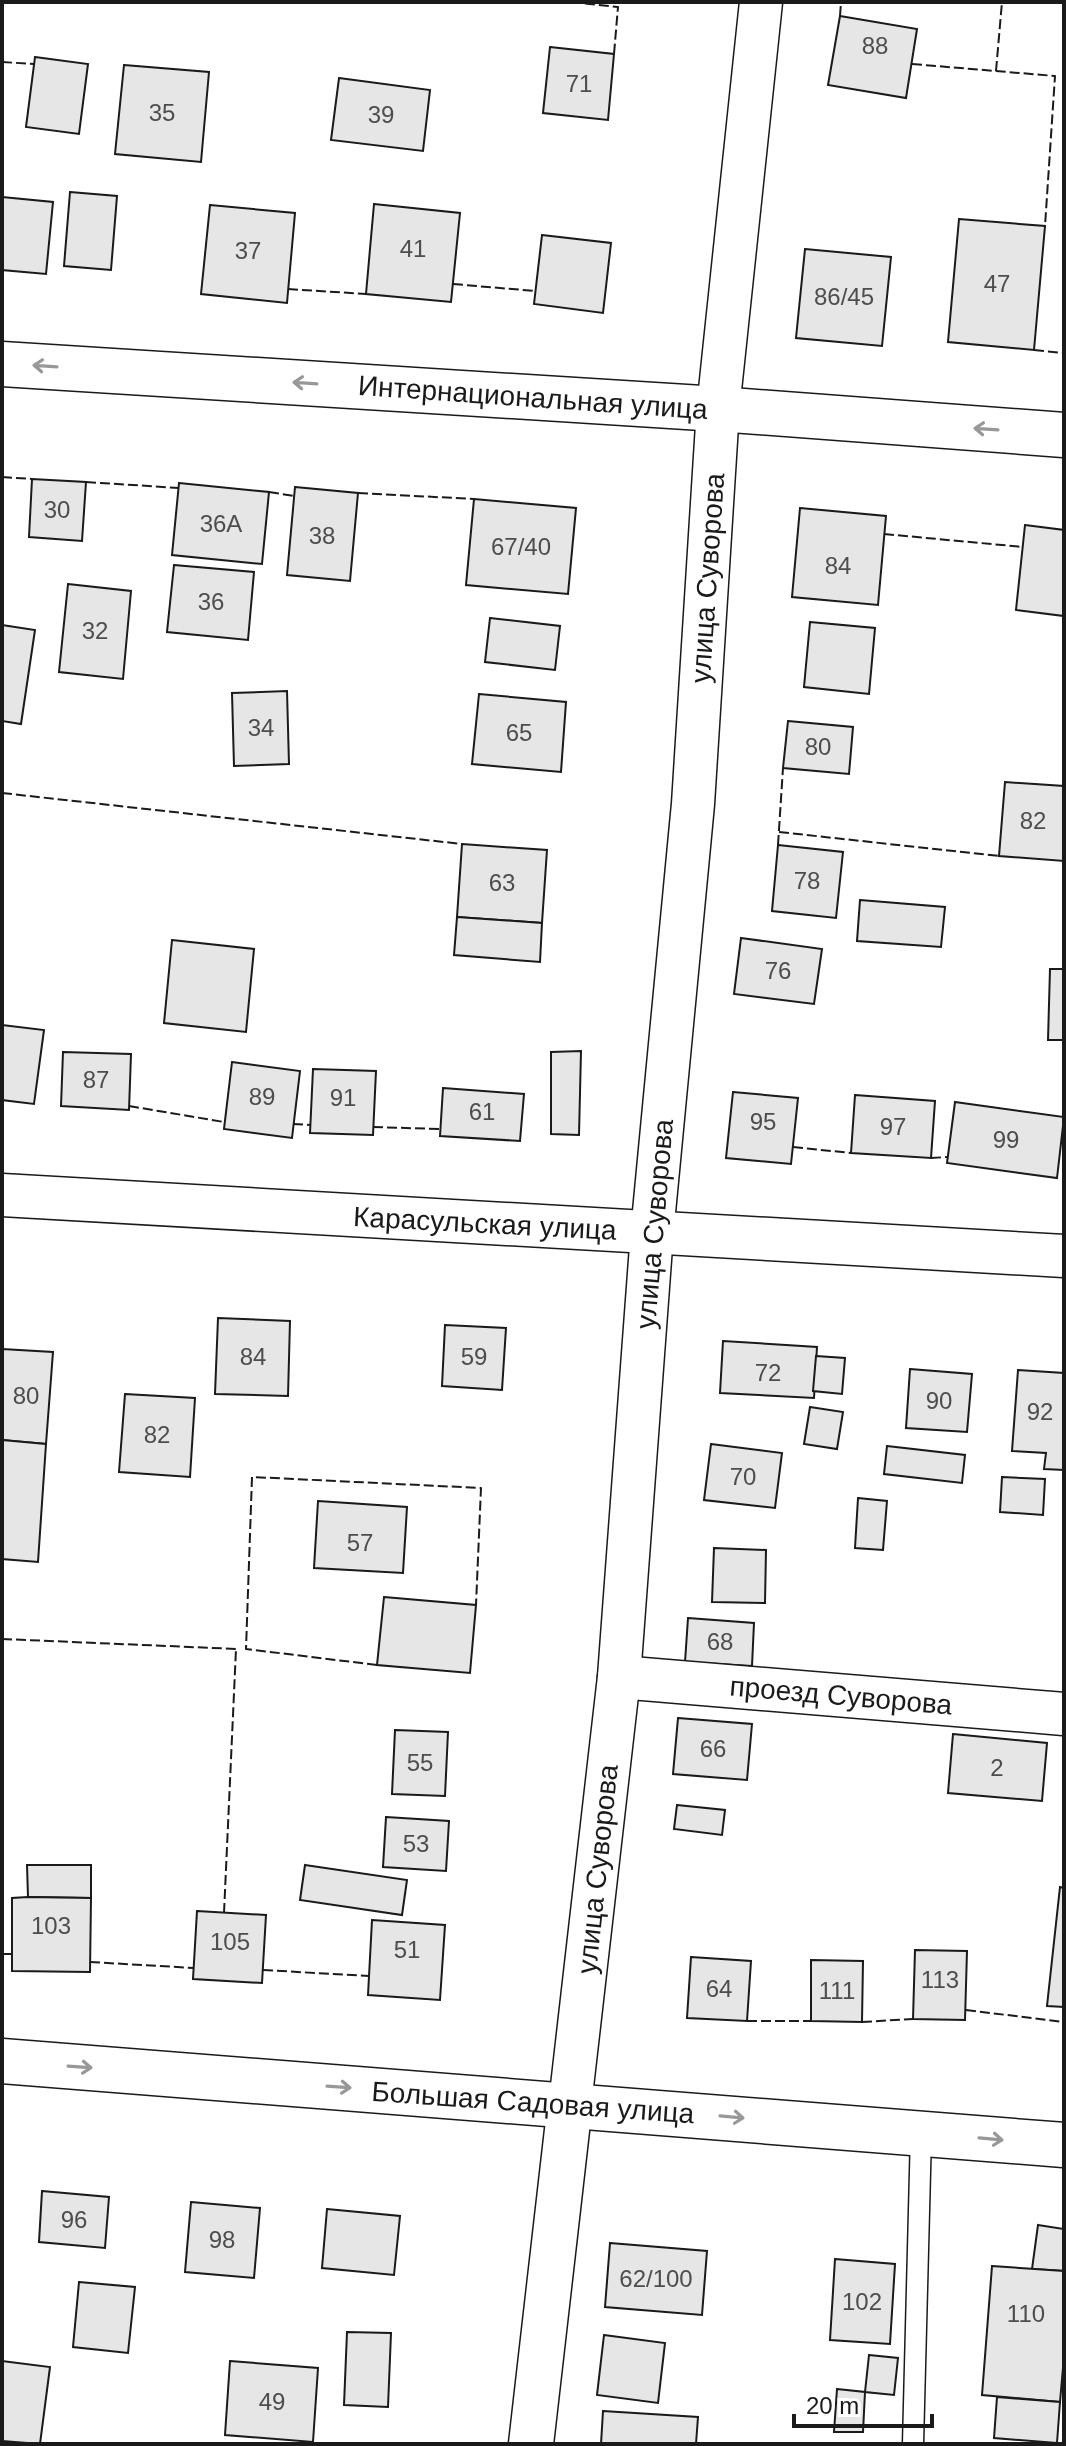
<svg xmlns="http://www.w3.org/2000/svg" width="1066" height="2446" viewBox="0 0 1066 2446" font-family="Helvetica,sans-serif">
<rect width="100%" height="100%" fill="#fff"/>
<g fill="#e6e6e6" stroke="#1a1a1a" stroke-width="2">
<polygon points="840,16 917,29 906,98 828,85"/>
<polygon points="550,47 614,54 608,120 543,113"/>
<polygon points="35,57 88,64 79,134 26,127"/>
<polygon points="124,65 209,72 201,162 115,154"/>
<polygon points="339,78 430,90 423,151 331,140"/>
<polygon points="70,192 117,196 111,270 64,266"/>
<polygon points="2,197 53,202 46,274 2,270"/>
<polygon points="374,204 460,213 451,302 366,294"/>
<polygon points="210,205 295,213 287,303 201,294"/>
<polygon points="959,219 1045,226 1034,350 948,342"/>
<polygon points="542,235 611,243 603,313 534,304"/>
<polygon points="805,249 891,257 882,346 796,338"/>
<polygon points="32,479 86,482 82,541 29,537"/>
<polygon points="179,483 269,492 262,564 172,555"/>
<polygon points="295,487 358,493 350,581 287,575"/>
<polygon points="474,499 576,508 568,594 466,585"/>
<polygon points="800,508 886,516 878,605 792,597"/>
<polygon points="1025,525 1064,530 1064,616 1016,610"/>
<polygon points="174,565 254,572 248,640 167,632"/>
<polygon points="68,584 131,591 123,679 59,672"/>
<polygon points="490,618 560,626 555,670 485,662"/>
<polygon points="810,622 875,628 869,694 804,687"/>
<polygon points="2,625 35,630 21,724 2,721"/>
<polygon points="287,691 289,764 234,766 232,693"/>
<polygon points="479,694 566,702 561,772 472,764"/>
<polygon points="788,721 853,727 849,774 783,768"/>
<polygon points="1005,782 1064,786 1064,861 999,856"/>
<polygon points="462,844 547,850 542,923 457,917"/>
<polygon points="778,845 843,852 836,918 772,911"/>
<polygon points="860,900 945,907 941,947 857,941"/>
<polygon points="457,917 542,923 540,962 454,955"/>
<polygon points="741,938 822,949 814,1004 734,994"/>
<polygon points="172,940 254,949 246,1032 164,1023"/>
<polygon points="1050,969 1064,969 1064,1040 1048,1040"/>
<polygon points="2,1025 44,1030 34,1104 2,1100"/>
<polygon points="581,1051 579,1135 551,1134 551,1052"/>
<polygon points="63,1052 131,1054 129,1110 61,1106"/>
<polygon points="232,1062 300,1071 292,1138 224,1129"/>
<polygon points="313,1069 376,1071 373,1135 310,1133"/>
<polygon points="443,1088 524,1094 520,1141 440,1136"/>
<polygon points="733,1092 798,1098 791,1164 726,1158"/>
<polygon points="855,1095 935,1101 931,1158 851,1153"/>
<polygon points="955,1102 1064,1117 1057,1178 947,1163"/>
<polygon points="218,1318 290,1321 288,1396 215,1394"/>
<polygon points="445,1325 506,1328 502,1390 442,1386"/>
<polygon points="723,1341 817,1347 814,1398 720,1393"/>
<polygon points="2,1349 53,1352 46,1444 2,1440"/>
<polygon points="816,1356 845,1358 842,1394 813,1391"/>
<polygon points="910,1369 972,1374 967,1432 906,1428"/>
<polygon points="1018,1370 1064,1373 1064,1470 1044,1469 1046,1453 1012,1451"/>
<polygon points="125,1394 195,1398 190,1477 119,1472"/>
<polygon points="810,1407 843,1412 837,1449 804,1444"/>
<polygon points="2,1440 46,1444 38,1562 2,1559"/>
<polygon points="711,1444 782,1453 775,1508 704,1500"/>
<polygon points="887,1446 965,1455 962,1483 884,1474"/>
<polygon points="1002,1477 1045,1479 1043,1515 1000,1512"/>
<polygon points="858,1498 887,1501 883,1550 855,1548"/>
<polygon points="318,1501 407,1507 403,1573 314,1568"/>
<polygon points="714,1548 766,1550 765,1603 712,1602"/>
<polygon points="384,1597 476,1605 470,1673 377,1665"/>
<polygon points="688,1618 754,1623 752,1666 685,1662"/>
<polygon points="678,1718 752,1724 747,1780 673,1774"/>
<polygon points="395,1730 448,1732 445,1796 392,1794"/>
<polygon points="953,1734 1047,1743 1042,1801 948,1793"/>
<polygon points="677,1805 725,1810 722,1835 674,1829"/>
<polygon points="386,1817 449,1821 446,1871 383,1867"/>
<polygon points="27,1865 91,1865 91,1898 28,1897"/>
<polygon points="305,1865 407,1880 402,1915 300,1900"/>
<polygon points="1060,1887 1064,1888 1064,2007 1047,2006"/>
<polygon points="28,1897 91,1898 90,1972 12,1971 12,1898"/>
<polygon points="197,1911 266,1915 262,1983 193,1979"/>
<polygon points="372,1920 445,1925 440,2000 368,1995"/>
<polygon points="915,1950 967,1951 965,2020 913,2019"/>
<polygon points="691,1957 751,1961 747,2021 687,2018"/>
<polygon points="811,1960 863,1961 862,2022 811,2021"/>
<polygon points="42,2191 109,2197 105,2248 39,2242"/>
<polygon points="191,2202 260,2208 254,2278 185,2272"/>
<polygon points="327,2209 400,2216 394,2275 322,2268"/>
<polygon points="1038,2225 1064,2229 1064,2271 1032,2269"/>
<polygon points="610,2243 707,2251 702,2315 605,2307"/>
<polygon points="835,2259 895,2264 890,2344 830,2340"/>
<polygon points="992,2266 1064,2271 1064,2356 1060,2402 982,2395"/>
<polygon points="79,2282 135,2287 128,2353 73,2347"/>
<polygon points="347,2332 391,2333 388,2407 344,2405"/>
<polygon points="604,2335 665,2343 658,2403 597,2395"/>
<polygon points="869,2355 898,2358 894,2395 865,2392"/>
<polygon points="2,2361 50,2367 40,2444 2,2441"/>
<polygon points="230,2361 318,2368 313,2442 225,2435"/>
<polygon points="837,2389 865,2392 863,2432 834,2432"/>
<polygon points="997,2397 1060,2402 1057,2443 994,2438"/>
<polygon points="603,2411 698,2417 696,2444 601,2444"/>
</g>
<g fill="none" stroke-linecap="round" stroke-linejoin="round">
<defs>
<polyline id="lane" points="913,2444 921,2133"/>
<g id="street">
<polyline points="2,1195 1064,1256"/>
<polyline points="619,1677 1064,1714"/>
<polyline points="570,2104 619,1677 652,1233 693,804 718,409 761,2"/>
</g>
<g id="secondary">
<polyline points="2,364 718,409 1064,435"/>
<polyline points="2,2061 1064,2145"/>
<polyline points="531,2444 570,2104"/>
</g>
</defs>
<use href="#lane" stroke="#1a1a1a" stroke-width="23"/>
<use href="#street" stroke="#1a1a1a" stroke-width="45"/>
<use href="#secondary" stroke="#1a1a1a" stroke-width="47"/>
<use href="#lane" stroke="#fff" stroke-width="20"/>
<use href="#street" stroke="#fff" stroke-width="42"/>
<use href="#secondary" stroke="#fff" stroke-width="44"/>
<g stroke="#1a1a1a" stroke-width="2" stroke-dasharray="10 4" stroke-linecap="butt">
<polyline points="571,2 618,7 614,54"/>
<polyline points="840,16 841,2"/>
<polyline points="2,62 34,64"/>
<polyline points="912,64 1055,76 1045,226"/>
<polyline points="996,71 1002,2"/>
<polyline points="453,284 535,291"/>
<polyline points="288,289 366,294"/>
<polyline points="1034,350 1064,353"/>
<polyline points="2,477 32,479"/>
<polyline points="86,482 179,488"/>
<polyline points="269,492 294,496"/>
<polyline points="358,493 474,499"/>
<polyline points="884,534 1023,547"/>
<polyline points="2,793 462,844"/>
<polyline points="779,832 999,856"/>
<polyline points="778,845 783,768"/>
<polyline points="129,1106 224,1122"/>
<polyline points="293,1124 311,1125"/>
<polyline points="373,1127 440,1129"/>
<polyline points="793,1147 851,1153"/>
<polyline points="931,1158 947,1157"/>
<polyline points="2,1639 238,1649"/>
<polyline points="377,1665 246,1649 252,1477 481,1488 476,1605"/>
<polyline points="224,1913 236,1649"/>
<polyline points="2,1954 12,1954"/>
<polyline points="90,1962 194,1968"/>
<polyline points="263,1970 369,1976"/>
<polyline points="966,2010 1064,2022"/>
<polyline points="747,2021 811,2021"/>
<polyline points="862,2022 913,2019"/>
</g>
</g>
<defs><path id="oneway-shaft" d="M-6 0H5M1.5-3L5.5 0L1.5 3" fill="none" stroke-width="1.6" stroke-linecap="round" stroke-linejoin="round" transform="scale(2)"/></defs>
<g stroke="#989898">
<use href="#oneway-shaft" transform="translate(45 366) rotate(-176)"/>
<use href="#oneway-shaft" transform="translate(305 383) rotate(-176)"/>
<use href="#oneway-shaft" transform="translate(986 429) rotate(-176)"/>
<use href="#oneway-shaft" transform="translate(80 2067) rotate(4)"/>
<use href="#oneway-shaft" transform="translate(339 2087) rotate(4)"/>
<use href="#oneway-shaft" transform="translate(732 2117) rotate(5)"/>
<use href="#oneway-shaft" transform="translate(991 2139) rotate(5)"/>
</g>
<g text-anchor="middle" stroke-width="6" stroke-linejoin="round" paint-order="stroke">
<g font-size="24" fill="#4d4d4d">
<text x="875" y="54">88</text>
<text x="579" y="92">71</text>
<text x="162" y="121">35</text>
<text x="381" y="123">39</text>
<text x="413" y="257">41</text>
<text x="248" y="259">37</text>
<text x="997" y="292">47</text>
<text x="844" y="305">86/45</text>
<text x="57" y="518">30</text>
<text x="221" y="532">36А</text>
<text x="322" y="544">38</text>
<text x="521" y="555">67/40</text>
<text x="838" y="574">84</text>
<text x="211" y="610">36</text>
<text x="95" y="639">32</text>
<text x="261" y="736">34</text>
<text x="519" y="741">65</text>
<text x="818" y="755">80</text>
<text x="1033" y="829">82</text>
<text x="807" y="889">78</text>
<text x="502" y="891">63</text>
<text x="778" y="979">76</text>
<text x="96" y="1088">87</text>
<text x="262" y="1105">89</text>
<text x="343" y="1106">91</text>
<text x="482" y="1120">61</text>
<text x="763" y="1130">95</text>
<text x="893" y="1135">97</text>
<text x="1006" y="1148">99</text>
<text x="253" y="1365">84</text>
<text x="474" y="1365">59</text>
<text x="768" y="1381">72</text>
<text x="26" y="1404">80</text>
<text x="939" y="1409">90</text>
<text x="1040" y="1420">92</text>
<text x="157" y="1443">82</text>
<text x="743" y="1485">70</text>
<text x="360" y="1551">57</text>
<text x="720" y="1650">68</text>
<text x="713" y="1757">66</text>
<text x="420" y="1771">55</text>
<text x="997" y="1776">2</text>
<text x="416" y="1852">53</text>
<text x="51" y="1934">103</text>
<text x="230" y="1950">105</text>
<text x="407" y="1958">51</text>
<text x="940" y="1988">113</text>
<text x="719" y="1997">64</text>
<text x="837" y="1999">111</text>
<text x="74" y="2228">96</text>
<text x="222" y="2248">98</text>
<text x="656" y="2287">62/100</text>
<text x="862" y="2310">102</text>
<text x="1026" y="2322">110</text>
<text x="272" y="2410">49</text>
</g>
<g font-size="28" fill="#1a1a1a" stroke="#fff">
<text transform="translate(533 397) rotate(4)" y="10">Интернациональная улица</text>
<text transform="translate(707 578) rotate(-86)" y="10">улица Суворова</text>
<text transform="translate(485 1223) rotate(3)" y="10">Карасульская улица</text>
<text transform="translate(654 1224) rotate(-85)" y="10">улица Суворова</text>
<text transform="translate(841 1695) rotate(5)" y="10">проезд Суворова</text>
<text transform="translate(597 1869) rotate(-84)" y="10">улица Суворова</text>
<text transform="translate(533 2102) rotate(4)" y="10">Большая Садовая улица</text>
</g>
</g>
<rect width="1066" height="2446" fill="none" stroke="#1a1a1a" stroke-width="8"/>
<path d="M794 2414v12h138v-12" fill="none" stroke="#1a1a1a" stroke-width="4"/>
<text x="806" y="2414" font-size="24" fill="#1a1a1a" stroke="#ffffff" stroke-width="6" paint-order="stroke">20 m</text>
</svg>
